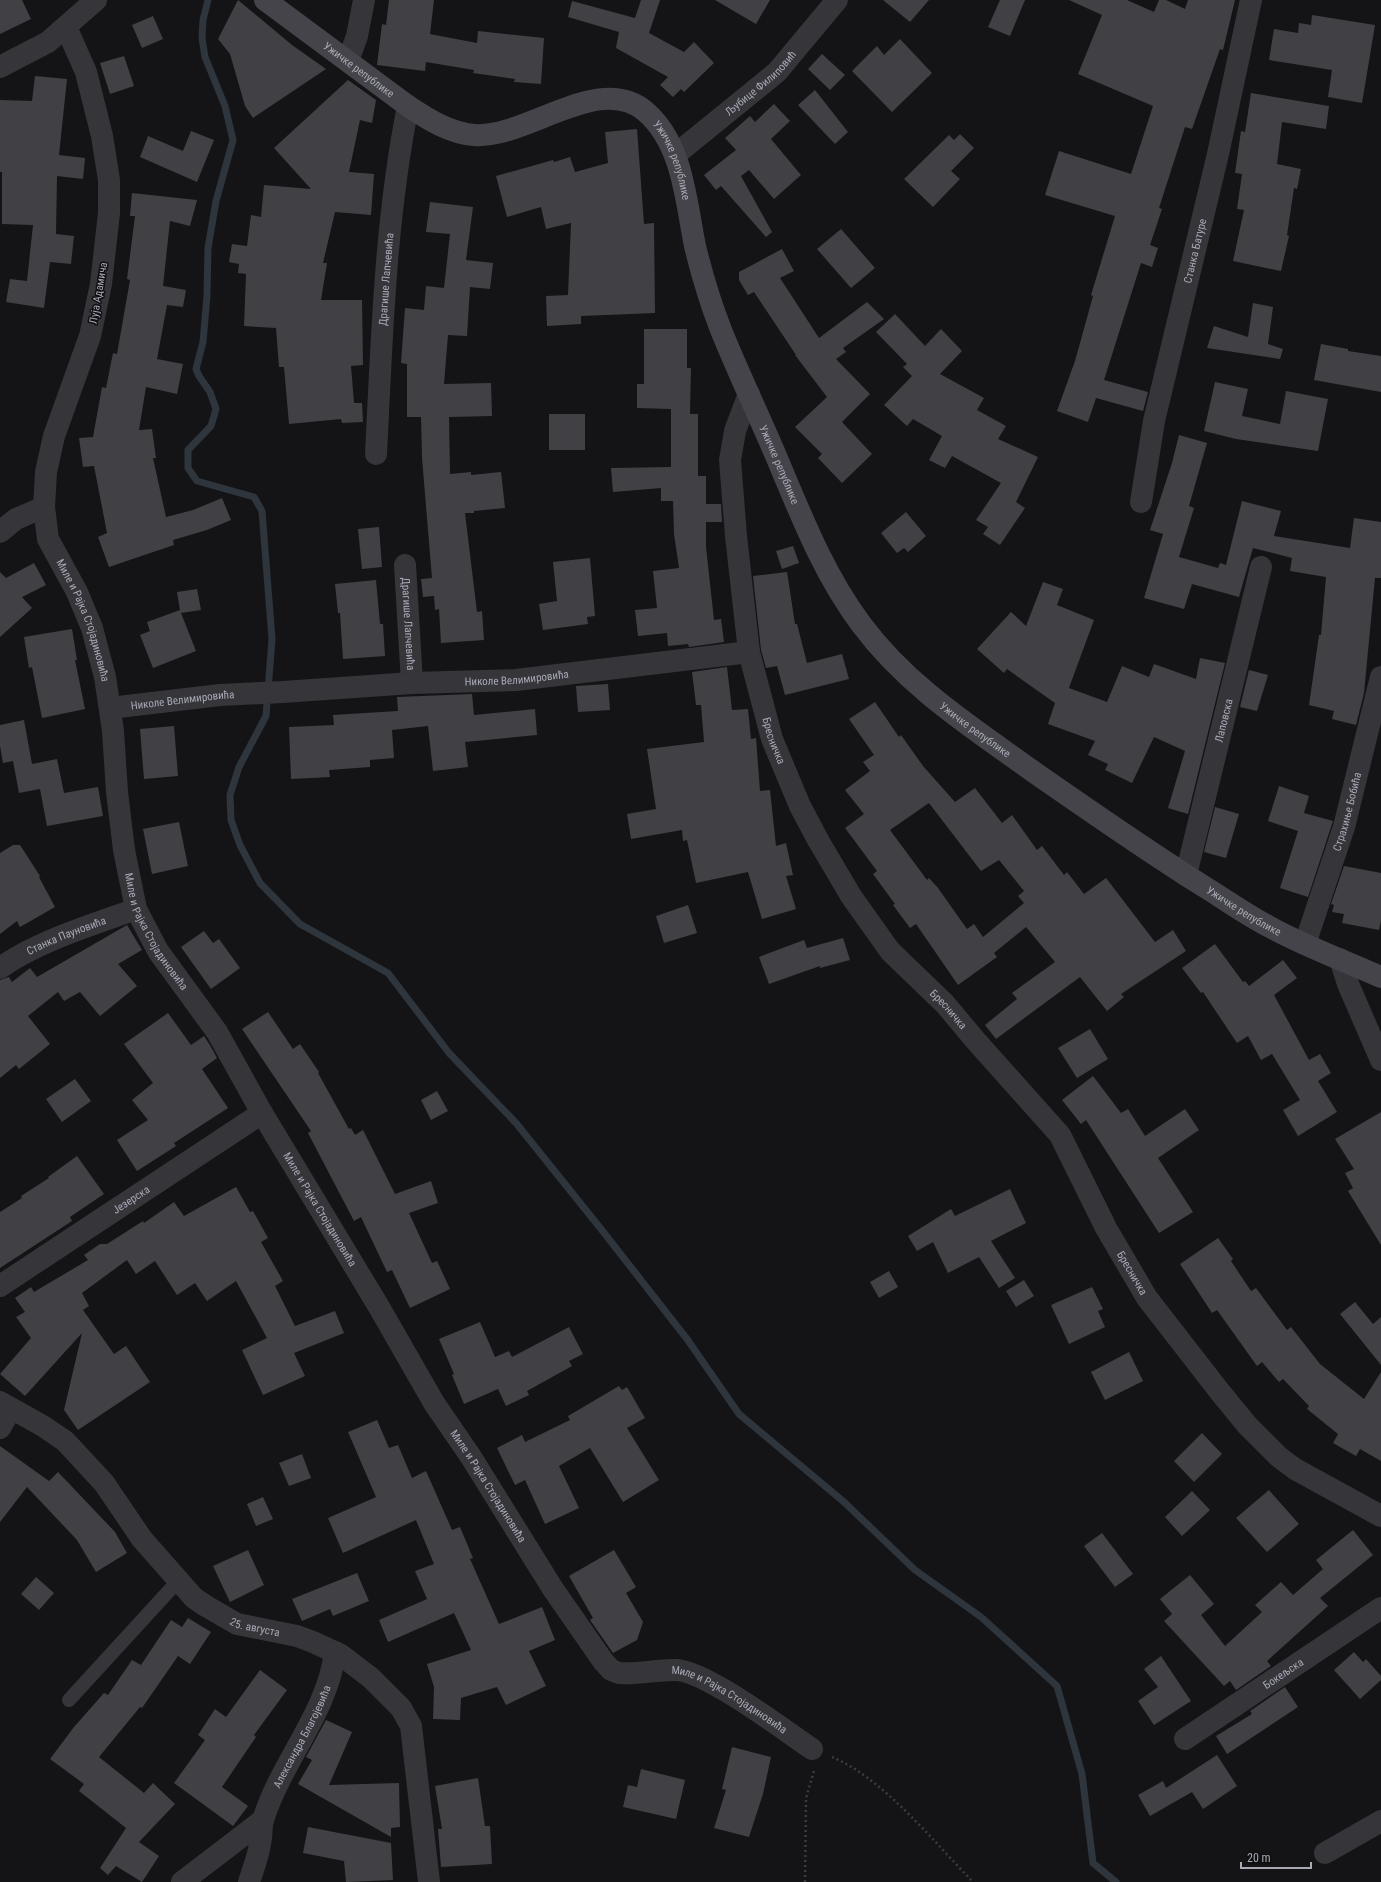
<svg xmlns="http://www.w3.org/2000/svg" width="1381" height="1882" viewBox="0 0 1381 1882" font-family="'Roboto Condensed',sans-serif">
<rect width="100%" height="100%" fill="#141416"/>
<g fill="none" stroke-linecap="round" stroke-linejoin="round">
<polyline stroke="#2e353d" stroke-width="7" points="208,0 203,20 202,38 205,57 225,106 233,140 216,201 208,248 207,296 203,342 196,369 199,376 210,392 216,409 211,426 188,450 188,468 197,481 254,497 262,511 272,639 266,716 239,767 230,795 231,820 240,845 260,883 300,924 388,973 449,1053 516,1123 601,1229 687,1339 739,1414 844,1502 915,1570 981,1617 1057,1686 1082,1774 1093,1863 1116,1882"/>
</g>
<g fill="#414145" fill-rule="evenodd">
<polygon points="0,0 22,0 31,19 0,34"/>
<polygon points="238,0 292,45 326,69 253,118 245,106 230,54 218,39"/>
<polygon points="389,0 434,0 430,34 477,43 478,31 544,38 541,84 514,82 515,79 473,73 474,70 426,62 425,71 377,65 382,24 386,25"/>
<polygon points="641,0 660,0 649,33 684,52 694,42 714,63 684,92 681,89 673,97 660,85 668,77 616,48 619,32 568,17 572,1 635,18"/>
<polygon points="715,0 770,0 756,24"/>
<polygon points="883,0 929,0 910,22"/>
<polygon points="1000,0 1025,0 1010,36 988,27"/>
<polygon points="1069,0 1127,0 1154,12 1159,0 1166,0 1185,9 1188,0 1235,0 1223,50 1220,49 1192,129 1185,127 1159,208 1162,209 1150,245 1158,248 1152,267 1141,263 1104,380 1148,392 1143,411 1096,398 1088,422 1057,411 1075,361 1093,296 1091,295 1115,216 1045,195 1059,151 1131,174 1153,106 1078,74 1102,15"/>
<polygon points="1312,15 1375,25 1362,103 1328,97 1332,70 1269,60 1274,29 1298,33 1299,23 1311,25"/>
<polygon points="153,16 163,39 142,48 132,25"/>
<polygon points="900,39 932,73 892,112 852,71 877,46 884,55"/>
<polygon points="822,54 845,75 830,90 808,69"/>
<polygon points="124,56 134,86 110,94 100,63"/>
<polygon points="35,76 67,79 59,155 85,158 83,179 57,176 56,234 74,236 71,264 50,262 44,308 6,302 10,279 27,281 33,225 2,224 2,172 0,172 0,100 32,101"/>
<polygon points="348,80 376,100 372,123 360,120 349,172 374,174 371,215 335,212 323,263 327,263 321,300 362,300 363,365 351,366 354,403 362,403 363,422 342,423 341,419 289,424 284,367 279,367 276,328 244,326 246,274 238,273 239,264 229,262 232,244 247,246 251,215 261,217 264,185 311,189 274,148"/>
<polygon points="815,90 848,132 835,144 798,105"/>
<polygon points="1251,93 1329,106 1326,129 1282,122 1277,164 1301,169 1297,189 1294,188 1287,235 1289,236 1281,271 1233,261 1244,210 1237,209 1242,174 1235,173 1241,131 1245,132"/>
<polygon points="774,104 790,121 771,139 801,175 774,199 749,170 741,176 772,232 766,237 721,186 716,190 704,175 736,150 725,138 750,116 755,122"/>
<polygon points="637,129 644,224 654,223 655,313 581,316 581,324 547,326 546,296 568,295 571,223 546,229 541,207 507,217 496,176 553,160 554,162 570,157 575,172 608,163 605,132"/>
<polygon points="191,131 214,140 197,182 140,157 148,136 183,151"/>
<polygon points="960,134 974,148 951,171 960,179 933,207 904,179 949,135 954,140"/>
<polygon points="132,193 197,200 190,226 170,221 163,286 186,290 183,307 167,305 157,359 183,364 177,394 146,387 139,430 152,429 156,458 153,458 166,517 193,510 222,498 231,520 207,530 173,540 174,545 109,567 98,537 107,533 94,466 83,467 79,438 93,437 102,387 106,388 113,353 117,354 130,280 127,279 135,216 130,216"/>
<polygon points="430,202 473,207 466,260 493,263 490,289 470,287 467,336 448,335 444,384 491,383 492,416 449,417 450,474 471,472 471,475 501,472 505,508 474,511 474,513 465,513 477,612 482,611 484,640 441,643 439,609 435,610 434,596 423,597 421,579 432,578 422,458 421,417 407,417 407,364 401,363 405,308 424,310 426,286 444,288 450,234 426,232"/>
<polygon points="841,229 875,268 851,288 817,249"/>
<polygon points="782,249 794,271 780,278 819,338 867,302 884,319 843,348 846,352 836,359 870,394 842,422 872,454 842,483 818,458 822,454 795,427 827,397 795,355 796,355 754,292 748,295 739,280 739,272"/>
<polygon points="1253,303 1273,307 1268,344 1283,349 1280,359 1207,348 1214,326 1248,337"/>
<polygon points="895,314 925,346 941,329 962,351 940,374 984,398 977,410 1006,426 998,439 1038,457 1016,502 1025,508 1000,545 983,534 988,527 976,520 1001,483 952,456 945,468 929,460 942,436 913,419 907,426 884,405 912,376 903,367 907,364 876,332"/>
<polygon points="644,329 687,329 687,368 691,368 690,414 698,414 698,476 706,476 706,504 721,504 722,522 706,522 706,547 714,620 721,619 724,642 689,647 688,644 668,646 667,633 638,636 635,610 657,608 653,571 679,568 674,534 673,501 661,501 661,488 613,492 611,468 671,467 671,409 637,408 637,384 644,384"/>
<polygon points="1321,344 1348,349 1348,351 1381,356 1381,392 1314,380"/>
<polygon points="1215,382 1248,389 1242,416 1280,424 1286,391 1328,399 1318,451 1236,439 1204,431"/>
<rect x="549" y="414" width="36" height="36"/>
<polygon points="1179,435 1207,443 1189,506 1194,508 1179,557 1218,568 1220,563 1226,565 1242,501 1281,511 1274,536 1350,548 1354,518 1381,522 1381,578 1375,578 1364,693 1356,725 1332,719 1334,711 1309,705 1319,635 1321,635 1326,577 1290,571 1292,558 1253,548 1239,597 1192,584 1184,609 1144,598 1163,534 1150,530 1172,463"/>
<polygon points="906,512 926,536 908,552 904,548 897,553 881,533"/>
<polygon points="379,527 382,567 362,569 358,529"/>
<polygon points="793,546 799,563 782,569 776,551"/>
<polygon points="590,558 595,616 587,617 588,624 543,630 539,604 557,601 553,562"/>
<polygon points="34,563 46,585 22,597 32,608 0,637 0,572 6,578"/>
<polygon points="787,572 795,624 797,624 807,663 842,654 849,679 785,695 777,666 766,668 761,650 753,576"/>
<polygon points="376,580 380,624 383,624 385,656 343,659 340,613 338,613 335,584"/>
<polygon points="1043,582 1063,589 1057,605 1094,620 1069,688 1107,702 1122,666 1149,677 1154,664 1196,679 1200,658 1225,663 1188,814 1168,808 1185,751 1154,737 1132,783 1105,770 1108,764 1088,755 1095,741 1048,724 1055,703 1007,669 1004,673 977,649 1011,612 1026,626"/>
<polygon points="197,589 201,610 181,613 196,651 153,668 140,635 150,631 147,622 180,610 177,592"/>
<polygon points="72,629 77,660 75,660 85,709 42,718 32,667 29,668 24,637"/>
<polygon points="727,667 732,710 748,709 751,739 756,738 760,791 770,790 776,846 786,843 793,875 786,876 796,909 762,919 748,872 696,883 687,840 683,841 682,830 631,839 627,814 656,809 647,749 704,742 701,705 696,705 692,672"/>
<polygon points="1249,670 1268,675 1257,711 1240,707"/>
<polygon points="608,684 610,710 578,712 576,686"/>
<polygon points="472,694 474,715 535,709 537,735 465,742 468,767 433,771 428,726 392,730 394,758 370,760 370,767 329,770 330,777 291,779 289,727 334,725 333,715 398,711 397,697"/>
<path d="M875,702L899,737L901,735L923,766L955,802L975,788L1002,823L1012,815L1037,850L1042,846L1064,875L1067,872L1084,894L1106,878L1155,942L1173,930L1186,951L1121,994L1124,997L1107,1011L1080,977L996,1039L985,1025L1017,999L1012,993L1055,962L1026,927L994,953L997,957L958,985L916,924L910,928L893,905L895,904L873,874L877,871L845,828L864,814L845,790L870,771L863,762L874,755L849,719ZM929,803L981,871L999,860L1024,891L1018,896L1024,903L983,937L974,924L967,929L938,888L929,878L927,880L890,830Z"/>
<polygon points="24,720 32,764 57,759 64,793 98,787 103,816 47,826 40,789 19,793 13,761 3,763 0,746 0,725"/>
<polygon points="174,726 178,776 144,779 140,729"/>
<polygon points="1279,786 1309,796 1304,813 1333,821 1308,897 1280,888 1298,831 1268,821"/>
<polygon points="1215,807 1239,814 1226,858 1204,852"/>
<polygon points="179,822 188,866 152,874 143,829"/>
<polygon points="13,845 20,845 40,876 39,877 55,907 20,927 17,921 0,934 0,853"/>
<polygon points="1344,866 1381,873 1381,920 1379,930 1342,923 1344,914 1332,912 1334,905 1331,904"/>
<polygon points="688,905 697,933 664,943 656,916"/>
<polygon points="127,925 142,950 118,964 137,986 100,1016 80,992 64,1001 58,992 28,1016 50,1044 19,1069 16,1065 0,1078 0,980 9,977 12,982 30,968 37,977"/>
<polygon points="204,931 213,943 219,939 240,968 211,989 181,947"/>
<polygon points="843,938 850,960 820,968 820,966 769,984 759,957 804,940 807,948"/>
<polygon points="1215,944 1243,982 1245,981 1249,986 1283,960 1297,978 1274,995 1309,1060 1320,1054 1331,1073 1318,1081 1337,1112 1298,1136 1283,1110 1300,1100 1272,1054 1261,1060 1248,1036 1237,1043 1203,992 1201,993 1182,968"/>
<polygon points="268,1012 293,1049 300,1044 319,1072 318,1073 349,1129 351,1128 355,1135 363,1130 395,1194 431,1181 438,1203 409,1213 432,1263 437,1261 450,1289 410,1308 392,1270 387,1272 361,1217 354,1221 308,1133 311,1131 242,1029"/>
<polygon points="168,1013 191,1045 204,1036 211,1047 217,1058 202,1069 228,1108 174,1143 176,1146 137,1171 117,1140 148,1120 132,1100 153,1083 124,1044"/>
<polygon points="1090,1029 1108,1059 1077,1078 1058,1048"/>
<polygon points="1093,1076 1121,1113 1128,1109 1145,1136 1185,1109 1199,1130 1158,1158 1193,1212 1159,1233 1086,1120 1081,1124 1062,1100"/>
<polygon points="75,1079 91,1101 62,1122 46,1099"/>
<polygon points="437,1091 448,1111 431,1120 421,1100"/>
<polygon points="1381,1112 1381,1245 1348,1191 1353,1188 1345,1173 1354,1169 1335,1139"/>
<polygon points="77,1156 104,1194 70,1217 72,1221 0,1268 0,1212 22,1198 21,1196 49,1178 48,1177"/>
<polygon points="236,1187 250,1212 253,1211 268,1238 261,1242 283,1281 275,1286 295,1326 335,1311 344,1333 294,1353 305,1376 263,1395 242,1350 267,1338 236,1281 207,1301 195,1283 177,1295 155,1261 136,1274 127,1260 82,1293 89,1306 83,1310 114,1354 126,1346 150,1382 78,1430 64,1410 82,1333 25,1396 0,1374 31,1338 16,1317 25,1312 15,1298 31,1287 34,1292 88,1260 84,1255 100,1244 107,1244 143,1221 144,1223 174,1202 184,1216"/>
<polygon points="1010,1189 1026,1223 991,1241 1015,1278 999,1288 979,1257 948,1273 933,1242 917,1251 908,1236 951,1209 955,1216"/>
<polygon points="1218,1238 1233,1259 1231,1261 1251,1291 1256,1288 1287,1330 1291,1327 1320,1364 1364,1399 1381,1372 1381,1461 1360,1449 1356,1456 1333,1443 1338,1434 1307,1409 1309,1406 1283,1379 1279,1382 1262,1362 1257,1366 1217,1310 1212,1313 1180,1264"/>
<polygon points="889,1271 898,1287 879,1298 870,1282"/>
<polygon points="1024,1280 1034,1296 1016,1307 1006,1291"/>
<polygon points="1092,1287 1103,1309 1098,1311 1105,1327 1069,1344 1051,1305"/>
<polygon points="1355,1302 1373,1324 1381,1317 1381,1365 1340,1314"/>
<polygon points="480,1322 495,1357 509,1351 512,1357 569,1327 583,1354 569,1361 572,1366 527,1391 529,1395 506,1406 498,1389 464,1404 452,1375 454,1374 439,1339"/>
<polygon points="1129,1352 1143,1381 1105,1400 1091,1372"/>
<polygon points="619,1386 622,1390 627,1387 645,1418 627,1428 659,1480 623,1502 590,1448 559,1466 579,1508 545,1524 525,1480 515,1485 497,1448 522,1435 525,1442 570,1420 568,1416"/>
<polygon points="377,1420 389,1448 398,1445 412,1478 426,1471 452,1530 460,1527 473,1558 470,1559 499,1624 542,1607 555,1640 529,1651 546,1686 506,1705 497,1687 461,1698 460,1720 433,1719 434,1687 427,1664 471,1650 454,1613 388,1642 379,1620 427,1599 415,1571 434,1564 416,1520 343,1553 328,1518 376,1497 348,1432"/>
<polygon points="1202,1433 1222,1454 1194,1482 1174,1461"/>
<polygon points="0,1446 49,1481 58,1472 115,1532 127,1553 96,1572 77,1540 27,1487 0,1522"/>
<polygon points="302,1454 311,1478 289,1486 279,1463"/>
<polygon points="1269,1490 1299,1524 1267,1552 1236,1518"/>
<polygon points="1192,1491 1210,1510 1182,1536 1165,1517"/>
<polygon points="263,1497 273,1519 256,1526 247,1504"/>
<polygon points="1353,1530 1373,1555 1320,1598 1328,1606 1267,1661 1271,1666 1236,1690 1230,1681 1224,1686 1164,1621 1172,1614 1160,1599 1190,1575 1214,1604 1201,1615 1225,1646 1262,1612 1255,1605 1281,1582 1293,1595 1323,1569 1316,1560"/>
<polygon points="1102,1533 1133,1574 1115,1587 1084,1546"/>
<polygon points="248,1550 264,1585 230,1602 213,1566"/>
<polygon points="614,1550 636,1587 626,1593 643,1622 637,1640 613,1653 590,1620 593,1618 569,1576"/>
<polygon points="357,1573 369,1601 333,1616 330,1609 302,1621 292,1599"/>
<polygon points="36,1577 54,1593 39,1610 21,1594"/>
<polygon points="188,1618 211,1632 190,1664 178,1656 142,1708 140,1707 99,1757 144,1793 153,1783 175,1804 139,1842 159,1856 142,1882 116,1866 108,1875 100,1868 126,1828 79,1791 84,1784 50,1759 74,1727 104,1693 108,1695 132,1660 141,1665 171,1620 182,1627"/>
<polygon points="1354,1652 1363,1662 1366,1659 1381,1676 1381,1680 1360,1699 1334,1670"/>
<polygon points="1161,1656 1191,1701 1154,1725 1138,1701 1158,1687 1144,1669"/>
<polygon points="260,1670 287,1690 254,1735 256,1737 222,1787 248,1806 233,1826 174,1783 205,1740 198,1735 215,1709 226,1717"/>
<polygon points="1285,1687 1298,1707 1227,1754 1216,1736 1252,1714 1250,1711"/>
<polygon points="326,1720 352,1732 329,1785 399,1783 400,1827 391,1828 391,1837 298,1784 312,1760 306,1757"/>
<polygon points="732,1747 771,1757 763,1794 749,1837 714,1828 726,1790 722,1789"/>
<polygon points="1217,1755 1237,1786 1203,1809 1192,1792 1150,1816 1138,1795 1163,1781 1166,1788"/>
<polygon points="641,1769 685,1780 676,1819 623,1807 628,1785 637,1787"/>
<polygon points="478,1778 485,1826 490,1826 492,1864 441,1867 438,1829 442,1829 435,1786"/>
<polygon points="308,1827 391,1843 393,1880 346,1882 344,1861 303,1853"/>
</g>
<g fill="none" stroke-linecap="round" stroke-linejoin="round">
<g stroke="#3b3c41" stroke-width="2.5" stroke-dasharray="2 3" stroke-linecap="butt">
<path d="M832,1757C883,1778 934,1842 973,1882"/>
<polyline points="805,1882 806,1798 814,1771"/>
</g>
<polyline stroke="#35353a" stroke-width="14" points="69,1700 178,1581"/>
<g stroke="#35353a" stroke-width="22">
<path id="s1" d="M66,27L86,72L102,136L109,180V213L101,284L90,336L54,436L46,472L44,507L48,539L77,592L92,628L105,677L113,731L117,792L124,850L136,909L158,951L217,1032L262,1113L379,1307L434,1403L471,1457L553,1589L603,1661L611,1670L619,1673C638,1675 658,1669 677,1670C707,1672 784,1730 812,1749"/>
<polyline points="348,61 357,36 364,0"/>
<polyline points="0,67 48,42 96,0"/>
<path id="s2" d="M675,155L777,72L837,0"/>
<path id="s3" d="M749,394L735,431L730,460L736,536L749,652L772,739L800,806L818,840L851,896L890,951L945,1004L976,1041L1060,1135L1106,1228L1147,1298L1220,1392L1247,1425L1279,1457L1295,1469L1381,1516"/>
<path id="s4" d="M376,454C382,336 385,222 408,106"/>
<path id="s5" d="M1141,502L1154,421L1218,154L1251,0"/>
<polyline points="0,532 16,519 44,507"/>
<path id="s6" d="M405,565L412,683"/>
<path id="s7" d="M110,708L220,695L283,692L412,683L516,680L749,652"/>
<path id="s8" d="M1186,875L1261,567"/>
<path id="s9" d="M1305,944L1344,827L1381,677"/>
<polyline points="1340,959 1348,984 1381,1060"/>
<path id="s10" d="M0,968C38,941 92,925 136,909"/>
<path id="s11" d="M0,1286L262,1113"/>
<path id="s12" d="M0,1402L43,1426L65,1441L104,1483L142,1539L194,1598L206,1606L237,1624L297,1636L313,1642L341,1655L371,1678L401,1708L411,1726L429,1882"/>
<polyline points="0,1428 11,1409"/>
<path id="s13" d="M1185,1739L1381,1608"/>
<polyline points="1325,1853 1381,1821"/>
<polyline points="182,1882 263,1820"/>
<path id="s14" d="M249,1882C253,1870 258,1857 260,1844C262,1836 261,1827 263,1820C281,1762 328,1712 335,1652"/>
</g>
<path stroke="#44444a" stroke-width="22" id="s15" d="M265,0L408,106C428,119 449,133 474,135C527,139 599,71 646,112C683,144 686,202 695,246C702,275 710,302 721,330C738,372 758,414 776,456C801,515 823,573 861,624C907,686 970,726 1031,770C1087,809 1143,848 1200,884C1223,898 1245,914 1268,926C1304,946 1343,960 1381,977"/>
</g>
<g text-anchor="middle" stroke-width="3" stroke-linejoin="round" paint-order="stroke">
<g font-size="11" fill="#a7a9b5" stroke="#0f0f11">
<text dy="4" stroke="none"><textPath href="#s15" startOffset="117">Ужичке републике</textPath></text>
<text dy="4" stroke="none"><textPath href="#s2" startOffset="112">Љубице Филиповић</textPath></text>
<text dy="4" stroke="none"><textPath href="#s15" startOffset="488">Ужичке републике</textPath></text>
<text dy="4" stroke="none"><textPath href="#s5" startOffset="257">Станка Батуре</textPath></text>
<text dy="4" stroke="none"><textPath href="#s4" startOffset="175">Драгише Лапчевића</textPath></text>
<text transform="translate(98 293) rotate(-80)" y="4">Луја Адамича</text>
<text dy="4" stroke="none"><textPath href="#s15" startOffset="812">Ужичке републике</textPath></text>
<text dy="4" stroke="none"><textPath href="#s1" startOffset="617">Миле и Рајка Стојадиновића</textPath></text>
<text dy="4" stroke="none"><textPath href="#s6" startOffset="59">Драгише Лапчевића</textPath></text>
<text dy="4" stroke="none"><textPath href="#s7" startOffset="408">Николе Велимировића</textPath></text>
<text dy="4" stroke="none"><textPath href="#s7" startOffset="73">Николе Велимировића</textPath></text>
<text dy="4" stroke="none"><textPath href="#s8" startOffset="159">Лаповска</textPath></text>
<text dy="4" stroke="none"><textPath href="#s15" startOffset="1148">Ужичке републике</textPath></text>
<text dy="4" stroke="none"><textPath href="#s3" startOffset="354">Бресничка</textPath></text>
<text dy="4" stroke="none"><textPath href="#s9" startOffset="139">Страхиње Бобића</textPath></text>
<text dy="4" stroke="none"><textPath href="#s15" startOffset="1472">Ужичке републике</textPath></text>
<text dy="4" stroke="none"><textPath href="#s1" startOffset="941">Миле и Рајка Стојадиновића</textPath></text>
<text dy="4" stroke="none"><textPath href="#s10" startOffset="74">Станка Пауновића</textPath></text>
<text dy="4" stroke="none"><textPath href="#s3" startOffset="678">Бресничка</textPath></text>
<text dy="4" stroke="none"><textPath href="#s11" startOffset="157">Језерска</textPath></text>
<text dy="4" stroke="none"><textPath href="#s1" startOffset="1265">Миле и Рајка Стојадиновића</textPath></text>
<text dy="4" stroke="none"><textPath href="#s3" startOffset="1002">Бресничка</textPath></text>
<text dy="4" stroke="none"><textPath href="#s1" startOffset="1589">Миле и Рајка Стојадиновића</textPath></text>
<text dy="4" stroke="none"><textPath href="#s12" startOffset="348">25. августа</textPath></text>
<text dy="4" stroke="none"><textPath href="#s13" startOffset="118">Бокељска</textPath></text>
<text dy="4" stroke="none"><textPath href="#s1" startOffset="1937">Миле и Рајка Стојадиновића</textPath></text>
<text dy="4" stroke="none"><textPath href="#s14" startOffset="156">Александра Благојевића</textPath></text>
</g>
</g>
<path d="M1241 1862v6h70v-6" fill="none" stroke="#a7a9b5" stroke-width="2"/>
<text x="1247" y="1862" font-size="12" fill="#a7a9b5" stroke="#0f0f11" stroke-width="3" paint-order="stroke">20 m</text>
</svg>
